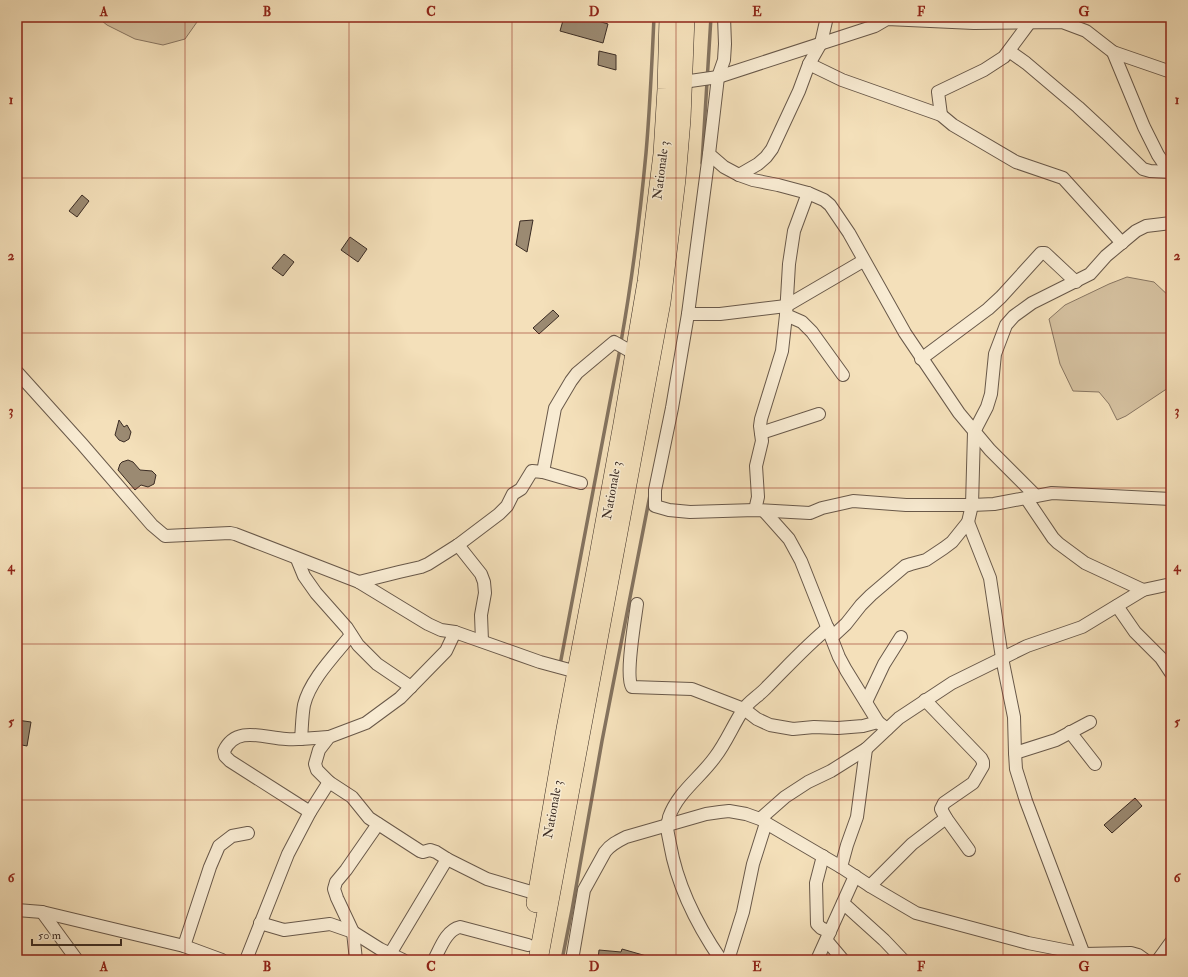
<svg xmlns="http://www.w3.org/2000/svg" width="1188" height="977" viewBox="0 0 1188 977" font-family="'IM FELL Double Pica',serif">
<rect width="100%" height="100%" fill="#f4e0ba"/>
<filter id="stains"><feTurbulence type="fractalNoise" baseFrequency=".005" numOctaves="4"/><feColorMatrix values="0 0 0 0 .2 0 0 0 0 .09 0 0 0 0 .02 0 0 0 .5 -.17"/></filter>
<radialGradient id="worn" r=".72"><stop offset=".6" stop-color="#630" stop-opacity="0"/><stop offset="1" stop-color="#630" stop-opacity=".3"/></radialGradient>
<g fill="#d5c1a0" stroke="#887662">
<polygon points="97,17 198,17 197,22 185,39 163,45 135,39 107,25"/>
<polygon points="1127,277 1154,282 1171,298 1171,386 1126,416 1117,420 1109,404 1099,392 1073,391 1060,364 1049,319 1065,305 1109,284"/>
</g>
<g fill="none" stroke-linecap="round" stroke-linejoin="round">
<g stroke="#84735f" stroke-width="3.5">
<polyline points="702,163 711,17"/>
<path d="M621,342C632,280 640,217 646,153C650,108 652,62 654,17"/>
<polyline points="560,665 620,349"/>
<polyline points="562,960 572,910 602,741 650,495"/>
</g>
</g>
<g fill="#9b8a72" stroke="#3b2c24">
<polygon points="564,17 585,17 608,24 603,43 560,31"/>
<polygon points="599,51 616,55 616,70 598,65"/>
<polygon points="82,195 89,201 77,217 69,211"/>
<polygon points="533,220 527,252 516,245 520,221"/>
<polygon points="350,237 367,249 358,262 341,250"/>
<polygon points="284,254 294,262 283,276 272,268"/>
<polygon points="553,310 559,316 539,334 533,328"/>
<polygon points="119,420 124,427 127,425 131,432 129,439 124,442 119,440 115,435"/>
<polygon points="128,460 133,462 140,470 152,471 156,475 154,484 148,487 141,485 135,490 118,470 120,464 122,462"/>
<polygon points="17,720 31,722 27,746 17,744"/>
<polygon points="1135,798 1142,806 1112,833 1104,825"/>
<polygon points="622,949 650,957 649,960 598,960 599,950 621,952"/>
</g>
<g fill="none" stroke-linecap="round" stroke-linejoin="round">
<defs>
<g id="minor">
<polyline points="724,17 725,44 724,60 718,77 709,154 724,167 739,175 753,180 778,185 808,193 824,200 830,205 849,233 905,333 959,413 990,450 1036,496"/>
<polyline points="1009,51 1026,63 1078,107 1106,133 1143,169 1150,171 1169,172"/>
<polyline points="1113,52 1144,127 1158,155 1171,174"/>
<polyline points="809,64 842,80 941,115 953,125 1016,162 1063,178 1122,243"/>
<polyline points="678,84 683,82 718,77 875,26 887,19 974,23 1062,22 1086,31 1113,52 1171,72"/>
<polyline points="941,115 938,92 984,70 1004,57 1030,22"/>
<polyline points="709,154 688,314 672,408 655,490 655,506 669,510 690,512 755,510 810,513 822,508 853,501 906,505 972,505 994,504 1052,493 1171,499"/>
<polyline points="739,175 758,164 766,157 772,149 799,91 809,64 821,43 827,17"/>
<polyline points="688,314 720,314 786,306 863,261"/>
<polyline points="786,315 802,322 812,332 843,375"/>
<polyline points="921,359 988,309 1001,297 1041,253 1045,253 1076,282"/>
<polyline points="17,372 82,444 152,525 165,536 230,533 235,534 359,582 428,624 441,630 455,632 540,662 577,672"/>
<polyline points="761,433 819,414"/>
<polyline points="543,472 555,408 571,381 577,373 614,342 635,354"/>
<polyline points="1026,498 1053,538 1058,543 1085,563 1143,590"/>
<polyline points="755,510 758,497 756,466 762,441 760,426 761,419 782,351 786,315 789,264 794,231 808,193"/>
<polyline points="764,511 789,539 801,561 839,657 846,670 878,722"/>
<polyline points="968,522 990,578 1002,658 1014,717 1015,753 1016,769 1026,801 1086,960"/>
<polyline points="458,545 481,574 484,582 485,593 481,615 482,641"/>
<polyline points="297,559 304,576 316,593 347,628 358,645 377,664 411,687"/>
<polyline points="359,582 399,572 421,567 428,564 458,545 499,514 507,506 513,494 521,489 532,471 543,472 581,483"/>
<path d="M637,604C635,620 625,676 632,687L692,689L744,709L757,719L770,725L793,729L814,727L838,728L863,726L878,722L887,729"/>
<polyline points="1117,606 1135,632 1161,658 1171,673"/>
<polyline points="455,632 446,651 400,698 366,723 329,737 319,750 315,764 317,770 329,782 352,797 369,818 420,851 423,852 430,850 436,852 447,859 487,879 538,894"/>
<polyline points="832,637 846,624 861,605 871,595 905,566 911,564 926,560 944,548 952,542 968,522 972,505 974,432 987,407 991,394 995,354 1006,325 1014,316 1032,303 1090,274 1106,256 1136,231 1146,226 1171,223"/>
<polyline points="866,702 884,664 901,637"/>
<polyline points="1070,732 1095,764"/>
<path d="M301,739C302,728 302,716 304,705C310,680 335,655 351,635"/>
<polyline points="1015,753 1056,740 1090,722"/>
<path d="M310,812L230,761L225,756L224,751C236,725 264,738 286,739C300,740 315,738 329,737"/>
<polyline points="946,818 969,850"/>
<polyline points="766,823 841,867 870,886 916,913 1028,943 1084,954 1131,953 1138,955 1145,960"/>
<polyline points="823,856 816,883 817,924 821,928 830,932"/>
<polyline points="841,867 847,845 857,817 866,749"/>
<polyline points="870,886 912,844 946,818 941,809 944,803 973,783 983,766 983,762 981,758 925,700"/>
<polyline points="843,903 884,940 903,960"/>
<polyline points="17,910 42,912 184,946 222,960"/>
<polyline points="42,912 77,960"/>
<polyline points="260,923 284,930 330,924 353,932 380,949 403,960"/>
<polyline points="827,941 843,960"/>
<polyline points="184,946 210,867 219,846 232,836 248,833"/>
<polyline points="390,954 447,859"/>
<polyline points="246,960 288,854 310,812 329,782"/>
<polyline points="356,960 353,932 337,898 334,889 336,882 346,870 378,824"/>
<path d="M434,960C440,949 446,930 460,927L528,945"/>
<path d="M572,960L584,890L605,852C610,845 618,841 626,837L706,814L720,812L729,811L746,814L760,819L785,797L808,782L831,771L866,749L899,718L952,683L1027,646L1082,627L1143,590L1171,584"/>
<path d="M721,960C697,925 677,885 670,844C669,838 667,831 667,826C667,823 669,820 669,817C678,792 700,778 715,757C726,743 733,725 743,710C748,702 760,695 767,687C787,667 806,646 828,628"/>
<polyline points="728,960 743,912 753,864 766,823 761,819"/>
<polyline points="817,960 855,876"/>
<polyline points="1158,960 1171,942"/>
</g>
<g id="primary">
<polyline points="536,903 566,729 598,561 623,424 647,282 663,154 667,89 669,17"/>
<polyline points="538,960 661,302 676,179 681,119 685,17"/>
</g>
</defs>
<use href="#minor" stroke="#69594a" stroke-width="14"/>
<use href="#primary" stroke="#3b2c24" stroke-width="20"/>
<use href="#minor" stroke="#f8ebd2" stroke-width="12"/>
<use href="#primary" stroke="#f4e0ba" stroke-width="19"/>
</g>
<path fill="none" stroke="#8f2418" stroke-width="1" stroke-opacity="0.55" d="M185,17V960M349,17V960M512,17V960M676,17V960M839,17V960M1003,17V960M17,178H1171M17,333H1171M17,488H1171M17,644H1171M17,800H1171"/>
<g text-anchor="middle" stroke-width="3" stroke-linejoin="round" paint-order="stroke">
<g font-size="13" fill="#3b2c24" stroke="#f8ebd2">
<text transform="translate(660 170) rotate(-83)" y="5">Nationale 3</text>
<text transform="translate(611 490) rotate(-80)" y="5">Nationale 3</text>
<text transform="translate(552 809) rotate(-80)" y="5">Nationale 3</text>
</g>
</g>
<rect width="1188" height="977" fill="none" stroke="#f4e0ba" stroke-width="44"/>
<path d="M32 939v6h89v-6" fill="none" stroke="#3b2c24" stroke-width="2"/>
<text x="38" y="939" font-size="12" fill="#3b2c24" stroke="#f8ebd2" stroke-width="3" paint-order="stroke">50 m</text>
<rect x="22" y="22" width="1144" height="933" fill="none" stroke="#8f2418" stroke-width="1.5"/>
<g font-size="13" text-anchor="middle" font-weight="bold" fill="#8f2418">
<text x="104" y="16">A</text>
<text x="267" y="16">B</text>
<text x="431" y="16">C</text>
<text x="594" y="16">D</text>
<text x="757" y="16">E</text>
<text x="921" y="16">F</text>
<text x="1084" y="16">G</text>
<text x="11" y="104">1</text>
<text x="1177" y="104">1</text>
<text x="11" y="260">2</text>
<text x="1177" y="260">2</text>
<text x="11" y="415">3</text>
<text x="1177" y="415">3</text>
<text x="11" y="571">4</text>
<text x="1177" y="571">4</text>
<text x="11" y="726">5</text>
<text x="1177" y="726">5</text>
<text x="11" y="882">6</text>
<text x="1177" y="882">6</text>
<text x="104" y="971">A</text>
<text x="267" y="971">B</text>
<text x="431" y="971">C</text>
<text x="594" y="971">D</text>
<text x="757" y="971">E</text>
<text x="921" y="971">F</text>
<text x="1084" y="971">G</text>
</g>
<rect width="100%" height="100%" filter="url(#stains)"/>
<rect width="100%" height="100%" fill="url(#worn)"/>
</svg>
